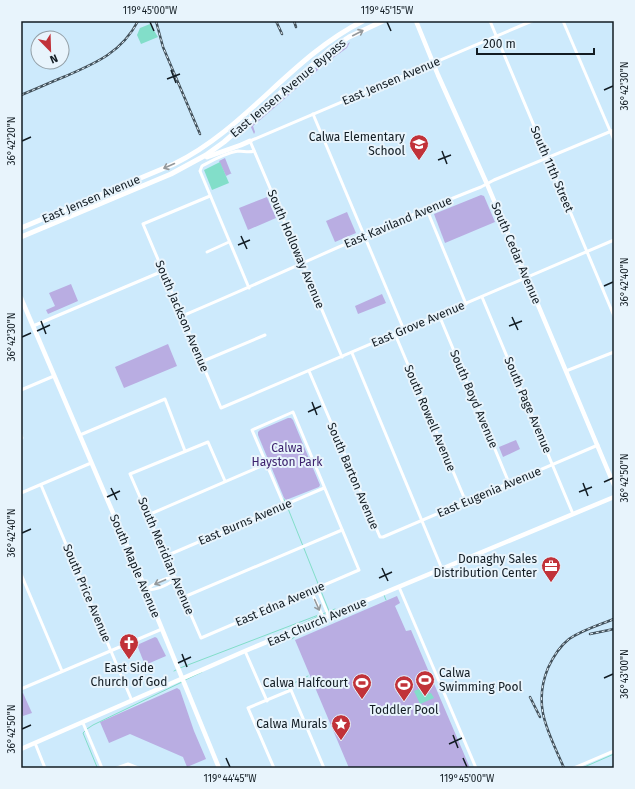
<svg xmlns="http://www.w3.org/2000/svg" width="635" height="789" viewBox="0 0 635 789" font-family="'Fira Sans',sans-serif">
<rect width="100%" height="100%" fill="#cdeafc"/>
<g fill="#b9ade2">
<polygon points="350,42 347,48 326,63 253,126 255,132 254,134 250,125 324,61"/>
<polygon points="225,158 231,173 232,173 226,176 219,161"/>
<polygon points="481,195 484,196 495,222 445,243 434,214"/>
<polygon points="267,197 276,218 248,230 239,208"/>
<polygon points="347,212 356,233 335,242 326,221"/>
<polygon points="71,284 78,301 48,314 46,310 55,306 49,293"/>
<polygon points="382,294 386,303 358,314 355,306"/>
<polygon points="168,344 177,366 124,388 115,367"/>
<polygon points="288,418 291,418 293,420 320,485 319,487 286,500 284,498 258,435 258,432 260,430"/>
<polygon points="516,440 520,449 503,457 499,447"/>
<polygon points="397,596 400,603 395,606 406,631 411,630 470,768 349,768 295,640"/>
<polygon points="155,637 157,638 166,656 145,665 137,645"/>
<polygon points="177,688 180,690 194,731 206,759 187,767 183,757 130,734 109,743 100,722"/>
<polygon points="23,693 32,713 23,716 21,711 21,694"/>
</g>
<g fill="#82dec9">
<polygon points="150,24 158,37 141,44 137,35 140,28"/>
<polygon points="220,162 229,183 212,190 204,170"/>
<polygon points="421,688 424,695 431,693 434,698 420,704 414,691"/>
</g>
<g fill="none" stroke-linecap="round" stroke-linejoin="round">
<g stroke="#82dec9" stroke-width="1">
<polyline points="284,499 285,503"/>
<polyline points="287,506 329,611"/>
<polyline points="384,595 386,600"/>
<polyline points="330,611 335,609"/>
<polyline points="294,628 329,611"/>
<polyline points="292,639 309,626"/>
<polyline points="180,668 321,614"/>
<polyline points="174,671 178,669"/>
<polyline points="185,680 202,672"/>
<polyline points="287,690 290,685 308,676"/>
<polyline points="87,729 93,725 182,682"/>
<polyline points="85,731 83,733 97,767"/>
<polyline points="582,768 614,754"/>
</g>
<g stroke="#fff" stroke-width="3">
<polyline points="490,21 614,316"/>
<polyline points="563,21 614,140"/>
<polyline points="313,114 404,330"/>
<polyline points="210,196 143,224 221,408 614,240"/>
<polyline points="427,210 466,304"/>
<polyline points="207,252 229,242"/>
<path d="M249,288L200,171L202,166C213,160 225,153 238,151C244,151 249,153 254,151"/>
<polyline points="482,297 573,514"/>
<polyline points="439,315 509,483"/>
<path d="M182,316C282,274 380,226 481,187L494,180L614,130"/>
<polyline points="33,326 163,271"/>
<polyline points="395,334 466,502"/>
<polyline points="352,353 442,569"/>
<polyline points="342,357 250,141 532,21"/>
<polyline points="201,362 265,335"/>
<polyline points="309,371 380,537 383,537 598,445"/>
<polyline points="566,371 614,352"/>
<polyline points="21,390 54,376"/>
<polyline points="21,435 22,438 21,439"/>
<polyline points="80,435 165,399 185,451"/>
<polyline points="225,481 208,442 130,474 201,638 359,570 293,412 252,430 284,505"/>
<polyline points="41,485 132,701"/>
<polyline points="21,493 91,463"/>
<polyline points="148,515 266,464"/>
<polyline points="166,556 324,488"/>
<polyline points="21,574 62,671"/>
<polyline points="399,587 476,768"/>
<polyline points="317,588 329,617"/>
<path d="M146,590C153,584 166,576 176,578"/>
<path d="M147,590C156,590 169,585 176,578"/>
<polyline points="311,591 324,619"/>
<polyline points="184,597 342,530"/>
<polyline points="245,651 267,701"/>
<polyline points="21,689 162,629"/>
<polyline points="83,723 102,768"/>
<polyline points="35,743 45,768"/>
<polyline points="117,768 128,764 138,768"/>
<polyline points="274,768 248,708 291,690 324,768"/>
<polyline points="574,768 614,751"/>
</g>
<g stroke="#fff" stroke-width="4.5">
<polyline points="416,21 438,75 487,184 614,485"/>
<polyline points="21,298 146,590 219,768"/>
<polyline points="21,749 245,651 614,497"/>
</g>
<g stroke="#fff" stroke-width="5">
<polyline points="207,157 241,145 250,141"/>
<path d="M21,228L174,164C246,129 291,57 363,21"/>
<polyline points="21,237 171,174 206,155 224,142 332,48 349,37 383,21"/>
</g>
<defs>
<g id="rail">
<polyline points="156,21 163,47 200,134"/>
<polyline points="276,21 282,34"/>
<polyline points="294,21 296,27"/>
<path d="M21,95C36,89 51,82 66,76C96,63 122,52 138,21"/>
<polyline points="590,634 614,629"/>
<polyline points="530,697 540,717"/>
<path d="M564,768C549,733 532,707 548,668C553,657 559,647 569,639C582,630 599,625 614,619"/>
</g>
</defs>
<use href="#rail" stroke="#42515b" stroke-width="2.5"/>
<use href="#rail" stroke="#e8f4fc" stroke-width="1" stroke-dasharray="3" stroke-linecap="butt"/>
</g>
<defs><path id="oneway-shaft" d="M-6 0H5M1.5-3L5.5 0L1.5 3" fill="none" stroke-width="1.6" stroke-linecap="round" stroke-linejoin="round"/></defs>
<g stroke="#94999c">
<use href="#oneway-shaft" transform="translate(358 33) rotate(-27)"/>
<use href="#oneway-shaft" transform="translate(169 166) rotate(156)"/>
<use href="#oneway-shaft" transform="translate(160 582) rotate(157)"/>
<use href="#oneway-shaft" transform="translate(317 605) rotate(66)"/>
</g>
<path fill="none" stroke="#121c23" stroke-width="1.5" d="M150,22L154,31M387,22L391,31M171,70L176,83M167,79L180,74M604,90L613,86M22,141L31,137M442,151L447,164M438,160L451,155M241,236L247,249M238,245L250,240M604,286L613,282M512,317L518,330M41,321L46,334M509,326L522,321M37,331L50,325M22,337L31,333M312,402L317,415M308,412L321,406M604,482L613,478M583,483L588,496M111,488L117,500M579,492L592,487M107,497L120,491M22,533L31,529M382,568L388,581M379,578L392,572M182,654L187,667M178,663L191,657M604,678L613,674M22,729L31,725M453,735L458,748M449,744L462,738M226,758L230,767M463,758L467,767"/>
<defs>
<symbol id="school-pin" viewBox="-11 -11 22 30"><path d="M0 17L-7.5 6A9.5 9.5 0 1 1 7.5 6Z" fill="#c13239" stroke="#e8f4fc"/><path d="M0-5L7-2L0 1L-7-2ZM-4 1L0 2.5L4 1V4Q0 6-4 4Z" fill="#fff"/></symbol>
<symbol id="office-pin" viewBox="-11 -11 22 30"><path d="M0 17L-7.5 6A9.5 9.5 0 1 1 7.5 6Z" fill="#c13239" stroke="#e8f4fc"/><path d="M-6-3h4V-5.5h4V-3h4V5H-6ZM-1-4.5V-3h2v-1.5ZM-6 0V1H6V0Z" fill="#fff"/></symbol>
<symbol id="church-pin" viewBox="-11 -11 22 30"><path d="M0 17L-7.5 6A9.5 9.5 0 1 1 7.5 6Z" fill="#c13239" stroke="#e8f4fc"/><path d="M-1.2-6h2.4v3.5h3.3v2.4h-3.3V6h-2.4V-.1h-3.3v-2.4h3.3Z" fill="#fff"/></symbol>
<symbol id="stadium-pin" viewBox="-11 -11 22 30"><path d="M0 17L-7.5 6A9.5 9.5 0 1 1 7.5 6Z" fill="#c13239" stroke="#e8f4fc"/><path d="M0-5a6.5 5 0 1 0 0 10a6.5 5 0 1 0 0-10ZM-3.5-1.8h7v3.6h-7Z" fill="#fff"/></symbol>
<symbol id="sight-pin" viewBox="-11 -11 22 30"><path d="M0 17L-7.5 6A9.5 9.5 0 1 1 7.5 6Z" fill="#c13239" stroke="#e8f4fc"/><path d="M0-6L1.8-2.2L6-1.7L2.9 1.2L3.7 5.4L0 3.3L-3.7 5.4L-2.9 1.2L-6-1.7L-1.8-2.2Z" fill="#fff"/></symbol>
</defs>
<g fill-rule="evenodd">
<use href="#school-pin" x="408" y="133" width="22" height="30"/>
<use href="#office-pin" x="540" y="555" width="22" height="30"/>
<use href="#church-pin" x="118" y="632" width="22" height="30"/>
<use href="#stadium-pin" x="414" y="669" width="22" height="30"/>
<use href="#stadium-pin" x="351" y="672" width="22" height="30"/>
<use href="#stadium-pin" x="393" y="674" width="22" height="30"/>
<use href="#sight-pin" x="330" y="713" width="22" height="30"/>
</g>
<g text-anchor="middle" stroke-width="4" stroke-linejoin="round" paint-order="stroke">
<g font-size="12" fill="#121c23" stroke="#e8f4fc">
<text transform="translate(391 81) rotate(-23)" y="4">East Jensen Avenue</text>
<text transform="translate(288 88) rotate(-40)" y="4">East Jensen Avenue Bypass</text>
<text transform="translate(552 169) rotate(67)" y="4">South 11th Street</text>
<text transform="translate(91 199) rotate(-23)" y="4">East Jensen Avenue</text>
<text transform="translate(398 222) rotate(-23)" y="4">East Kaviland Avenue</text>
<text transform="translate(296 249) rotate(67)" y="4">South Holloway Avenue</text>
<text transform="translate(516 253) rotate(67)" y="4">South Cedar Avenue</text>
<text transform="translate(182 316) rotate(67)" y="4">South Jackson Avenue</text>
<text transform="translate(418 324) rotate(-23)" y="4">East Grove Avenue</text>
<text transform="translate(474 399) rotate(67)" y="4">South Boyd Avenue</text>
<text transform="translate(528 405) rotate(67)" y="4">South Page Avenue</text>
<text transform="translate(430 418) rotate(67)" y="4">South Rowell Avenue</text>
<text transform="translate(353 476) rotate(67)" y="4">South Barton Avenue</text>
<text transform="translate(489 492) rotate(-23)" y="4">East Eugenia Avenue</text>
<text transform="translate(245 522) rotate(-23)" y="4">East Burns Avenue</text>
<text transform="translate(166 556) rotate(67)" y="4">South Meridian Avenue</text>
<text transform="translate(135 566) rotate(67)" y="4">South Maple Avenue</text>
<text transform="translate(87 593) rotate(67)" y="4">South Price Avenue</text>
<text transform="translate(280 604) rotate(-23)" y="4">East Edna Avenue</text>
<text transform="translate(317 622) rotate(-23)" y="4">East Church Avenue</text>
</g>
<g font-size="12" fill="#121c23" stroke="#e8f4fc" text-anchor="end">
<text x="405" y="141">Calwa Elementary<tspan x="405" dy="14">School</tspan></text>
<text x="537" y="563">Donaghy Sales<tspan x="537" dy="14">Distribution Center</tspan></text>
<text x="129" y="672" text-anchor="middle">East Side<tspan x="129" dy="14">Church of God</tspan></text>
<text x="439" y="677" text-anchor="start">Calwa<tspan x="439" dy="14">Swimming Pool</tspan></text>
<text x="348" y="687">Calwa Halfcourt</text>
<text x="404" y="714" text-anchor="middle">Toddler Pool</text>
<text x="327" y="728">Calwa Murals</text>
</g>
<g font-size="12" fill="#3d226e" stroke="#e8f4fc">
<text x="287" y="452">Calwa<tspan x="287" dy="14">Hayston Park</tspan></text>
</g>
</g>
<rect width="635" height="789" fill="none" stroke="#e8f4fc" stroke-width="44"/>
<g transform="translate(50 50) rotate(157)"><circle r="19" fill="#e8f4fc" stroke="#929ea5"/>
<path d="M0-3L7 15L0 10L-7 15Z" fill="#c13239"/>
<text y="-6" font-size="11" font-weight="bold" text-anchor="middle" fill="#121c23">N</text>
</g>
<path d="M477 48v6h117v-6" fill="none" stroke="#121c23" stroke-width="2"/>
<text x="483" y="48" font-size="12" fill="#121c23" stroke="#e8f4fc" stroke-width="3" paint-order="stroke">200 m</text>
<rect x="22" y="22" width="591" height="745" fill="none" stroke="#121c23" stroke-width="1.5"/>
<g font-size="10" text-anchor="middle" fill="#121c23">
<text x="150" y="14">119°45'00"W</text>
<text x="387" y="14">119°45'15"W</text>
<text transform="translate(624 86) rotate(-90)" y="4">36°42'30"N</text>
<text transform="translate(11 141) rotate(-90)" y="4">36°42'20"N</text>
<text transform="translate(624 282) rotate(-90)" y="4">36°42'40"N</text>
<text transform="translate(11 337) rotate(-90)" y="4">36°42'30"N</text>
<text transform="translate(624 478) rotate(-90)" y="4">36°42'50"N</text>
<text transform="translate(11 533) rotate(-90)" y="4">36°42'40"N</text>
<text transform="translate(624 674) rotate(-90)" y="4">36°43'00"N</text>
<text transform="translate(11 729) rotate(-90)" y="4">36°42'50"N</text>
<text x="230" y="782">119°44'45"W</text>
<text x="467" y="782">119°45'00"W</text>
</g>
</svg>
